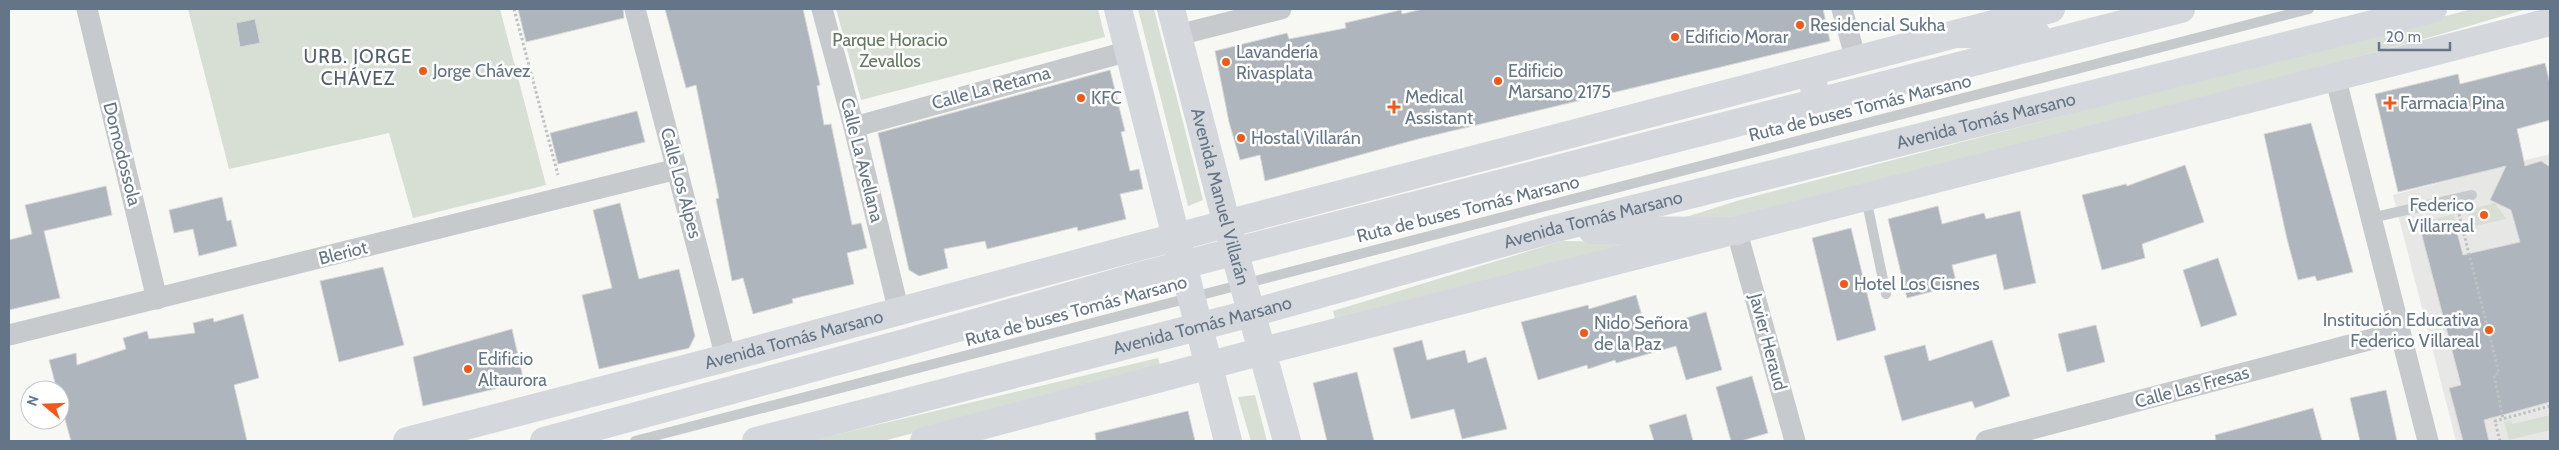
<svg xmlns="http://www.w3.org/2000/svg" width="2559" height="450" viewBox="0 0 2559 450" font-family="Cabin,sans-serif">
<rect width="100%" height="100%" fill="#f7f7f3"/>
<polygon fill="#e7e8e6" points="2550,154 2550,441 2456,441 2393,195"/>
<g fill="#d7dfd4">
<polygon points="188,9 500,9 546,185 413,218 389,133 229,169"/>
<polygon points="836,9 1098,9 1105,37 861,100"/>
<polygon points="1138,9 1154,9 1203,200 1188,206"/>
<polygon points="2472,9 2527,9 2438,35 1744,225 1673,221 1740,200"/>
<polygon points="2495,203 2506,219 2471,227 2467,210"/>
<polygon points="2454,214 2456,223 2421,231 2419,223"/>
<polygon points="1562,241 1657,242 1336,323 1333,311"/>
<polygon points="1158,358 1161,369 883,441 809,441"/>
<polygon points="1255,395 1267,441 1251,441 1238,397"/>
<polygon points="2550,415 2550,430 2509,440 2504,422 2511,420 2512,424"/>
</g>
<g fill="#aeb5bc" stroke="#d8d8d6">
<polygon points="518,9 623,9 624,18 526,42"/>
<polygon points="665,9 803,9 820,85 817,86 824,125 831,124 852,225 861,223 867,248 847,253 854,284 792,299 793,303 753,314 743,278 732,281 716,199 719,198 696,85 686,88"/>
<polygon points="1423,9 1823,9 1830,41 1418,139 1265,181 1260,155 1240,160 1229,122 1215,51 1287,33 1289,39 1346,28 1345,23 1401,10 1402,14"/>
<polygon points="255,19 260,43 240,47 236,23"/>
<polygon points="2545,63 2550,84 2550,120 2517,129 2525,166 2541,161 2550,167 2550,402 2484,420 2489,441 2463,441 2449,388 2461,385 2421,232 2450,227 2457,232 2463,255 2520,242 2511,210 2490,200 2506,166 2398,192 2375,94 2458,74 2460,84"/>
<polygon points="1110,70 1125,131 1121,132 1130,171 1139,169 1143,189 1120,194 1126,219 1078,231 1077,227 987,249 985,241 944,249 948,268 919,276 909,270 878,133"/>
<polygon points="637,111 645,142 558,164 550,133"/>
<polygon points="2311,123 2353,272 2317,281 2315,276 2298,280 2287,239 2264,134"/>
<polygon points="2185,165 2204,222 2142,244 2145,258 2102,270 2082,195 2126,184 2127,186"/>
<polygon points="106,186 112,215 44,231 60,298 9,310 9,240 32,234 25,205"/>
<polygon points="222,197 227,221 231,220 237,246 199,256 193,229 174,233 169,210"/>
<polygon points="620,203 639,279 679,269 695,336 689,348 599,369 582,295 612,288 593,210"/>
<polygon points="1938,206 1942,224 1984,213 1986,219 2020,211 2036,283 2004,290 1996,254 1952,265 1957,285 1907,298 1888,219"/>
<polygon points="1851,228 1876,330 1837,341 1812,238"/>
<polygon points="2218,258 2237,315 2201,327 2183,270"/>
<polygon points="383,267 404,345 339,362 320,281"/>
<polygon points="1636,295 1646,330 1706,312 1722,370 1686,380 1676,346 1616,363 1615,360 1588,369 1587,365 1538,380 1521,322 1588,305 1589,309"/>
<polygon points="243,314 259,378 234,385 247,441 71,441 60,401 60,390 57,390 49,360 76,353 77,365 126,349 123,338 147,331 149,339 195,333 193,323 213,318 214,322"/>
<polygon points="2096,325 2105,362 2067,372 2058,334"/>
<polygon points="512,329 524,382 423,406 413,357"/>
<polygon points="1422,340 1427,360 1465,350 1468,363 1486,357 1507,429 1462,439 1454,409 1411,419 1393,348"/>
<polygon points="1992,340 2010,396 1975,408 1972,401 1902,421 1884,356 1925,345 1929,361"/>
<polygon points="1357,372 1374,441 1327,441 1313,383"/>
<polygon points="1752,376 1768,433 1741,441 1731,441 1716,387"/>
<polygon points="2386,390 2397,441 2360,441 2350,398"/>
<polygon points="2313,408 2322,441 2216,441 2215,435"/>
<polygon points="1188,411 1195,441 1096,441 1095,433"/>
<polygon points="1686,414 1693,441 1654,441 1649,425"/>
</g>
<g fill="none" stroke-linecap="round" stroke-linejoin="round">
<g stroke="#bfc2c4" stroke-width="3" stroke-dasharray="2.5 2.5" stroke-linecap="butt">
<polyline points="514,9 558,175"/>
<polyline points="2459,214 2499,373 2494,375 2503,418"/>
<polyline points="2500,441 2495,421 2550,406"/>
</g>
<g stroke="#c6cacd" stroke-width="10">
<polyline points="1866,198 1886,294"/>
<polyline points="2371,218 2472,195"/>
<polyline points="635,441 2309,9"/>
</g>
<g stroke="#c6cacd" stroke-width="21">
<polyline points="87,9 157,299"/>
<polyline points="635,9 726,358"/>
<polyline points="822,9 854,127 899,312"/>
<polyline points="1842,9 1856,60"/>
<polyline points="1178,35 1281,9"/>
<polyline points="2335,76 2428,441"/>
<polyline points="854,127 1129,51"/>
<polyline points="1740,243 1795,441"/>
<polyline points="9,335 677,169"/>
<polyline points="1986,441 2399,332"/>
</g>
<g stroke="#d4d8dd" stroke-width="28">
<polyline points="1118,9 1228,441"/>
<path id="s1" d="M1171,9L1227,225L1287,441"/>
<path id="s2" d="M407,441L726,358L1138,247L2051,9"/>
<polyline points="924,441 1263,351 2550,22"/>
</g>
<g stroke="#d4d8dd" stroke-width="28">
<polyline points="1956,34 2037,35"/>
<polyline points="1810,73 1818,102"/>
<polyline points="1592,230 1737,231"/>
<polyline points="544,441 908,342 1143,275 2181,9"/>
<path id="s3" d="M756,441L1252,313L1553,229L2433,9"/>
</g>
</g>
<g fill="#f45816" stroke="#fff" stroke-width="2">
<circle cx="1800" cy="25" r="5"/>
<circle cx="1675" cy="37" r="5"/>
<circle cx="1226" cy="62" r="5"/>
<circle cx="423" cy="71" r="5"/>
<circle cx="1498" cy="81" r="5"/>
<circle cx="1081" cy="98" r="5"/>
<path d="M2387.5 95.5h5v5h5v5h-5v5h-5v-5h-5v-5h5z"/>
<path d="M1391.5 99.5h5v5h5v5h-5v5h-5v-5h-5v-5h5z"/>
<circle cx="1241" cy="138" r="5"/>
<circle cx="2484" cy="215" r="5"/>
<circle cx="1844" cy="284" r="5"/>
<circle cx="2489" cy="330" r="5"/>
<circle cx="1584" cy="333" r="5"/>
<circle cx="468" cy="369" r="5"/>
</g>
<g text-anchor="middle" stroke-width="5" stroke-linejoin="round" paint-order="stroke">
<g font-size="18" fill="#637587" stroke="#fff" text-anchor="start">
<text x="1810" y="31">Residencial Sukha</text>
<text x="1685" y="43">Edificio Morar</text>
<text x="1236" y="58">Lavandería<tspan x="1236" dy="21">Rivasplata</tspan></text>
<text x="433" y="77">Jorge Chávez</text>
<text x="1508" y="77">Edificio<tspan x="1508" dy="21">Marsano 2175</tspan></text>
<text x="1405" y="103">Medical<tspan x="1405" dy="21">Assistant</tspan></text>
<text x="1091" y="104">KFC</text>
<text x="2400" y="109">Farmacia Pina</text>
<text x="1251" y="144">Hostal Villarán</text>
<text x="2474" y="211" text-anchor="end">Federico<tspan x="2474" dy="21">Villarreal</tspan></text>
<text x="1854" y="290">Hotel Los Cisnes</text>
<text x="2479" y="326" text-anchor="end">Institución Educativa<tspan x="2479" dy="21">Federico Villareal</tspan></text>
<text x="1594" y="329">Nido Señora<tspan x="1594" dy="21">de la Paz</tspan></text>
<text x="478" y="365">Edificio<tspan x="478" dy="21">Altaurora</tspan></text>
</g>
<g font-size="18" fill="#62795e" stroke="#fff">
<text x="890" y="46">Parque Horacio<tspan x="890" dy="21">Zevallos</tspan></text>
</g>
<g font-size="18" fill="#637587" stroke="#fff">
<text transform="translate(991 88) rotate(-15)" y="6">Calle La Retama</text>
<text transform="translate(1860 108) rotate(-14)" y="6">Ruta de buses Tomás Marsano</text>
<text dy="6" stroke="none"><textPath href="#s3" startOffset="1271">Avenida Tomás Marsano</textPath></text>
<text transform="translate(122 154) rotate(76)" y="6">Domodossola</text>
<text transform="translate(862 160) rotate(76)" y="6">Calle La Avellana</text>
<text transform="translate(681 183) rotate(75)" y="6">Calle Los Alpes</text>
<text dy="6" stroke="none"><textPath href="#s1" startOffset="194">Avenida Manuel Villarán</textPath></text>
<text transform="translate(1468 209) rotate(-14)" y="6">Ruta de buses Tomás Marsano</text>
<text dy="6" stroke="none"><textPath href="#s3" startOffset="866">Avenida Tomás Marsano</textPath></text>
<text transform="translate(343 253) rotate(-14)" y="6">Bleriot</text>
<text transform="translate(1076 311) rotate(-15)" y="6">Ruta de buses Tomás Marsano</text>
<text dy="6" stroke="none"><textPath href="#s3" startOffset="461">Avenida Tomás Marsano</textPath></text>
<text dy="6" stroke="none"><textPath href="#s2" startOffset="400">Avenida Tomás Marsano</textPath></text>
<text transform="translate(1768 342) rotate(75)" y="6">Javier Heraud</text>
<text transform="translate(2192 387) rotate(-15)" y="6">Calle Las Fresas</text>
</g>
<g font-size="19" letter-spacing="1" fill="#515e6b" stroke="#fff">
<text x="358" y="63">URB. JORGE<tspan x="358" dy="22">CHÁVEZ</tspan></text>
</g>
</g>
<rect width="2559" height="450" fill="none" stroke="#637587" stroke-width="20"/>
<g transform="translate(45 405) rotate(289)"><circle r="24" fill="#ffffff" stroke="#c1c8cf"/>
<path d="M0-4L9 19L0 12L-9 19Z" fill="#f45816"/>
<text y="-8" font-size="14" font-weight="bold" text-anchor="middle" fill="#637587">N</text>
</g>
<path d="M2379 42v8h71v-8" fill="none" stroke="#637587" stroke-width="2.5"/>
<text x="2386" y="42" font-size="15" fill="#637587" stroke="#ffffff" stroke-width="4" paint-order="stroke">20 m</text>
</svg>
